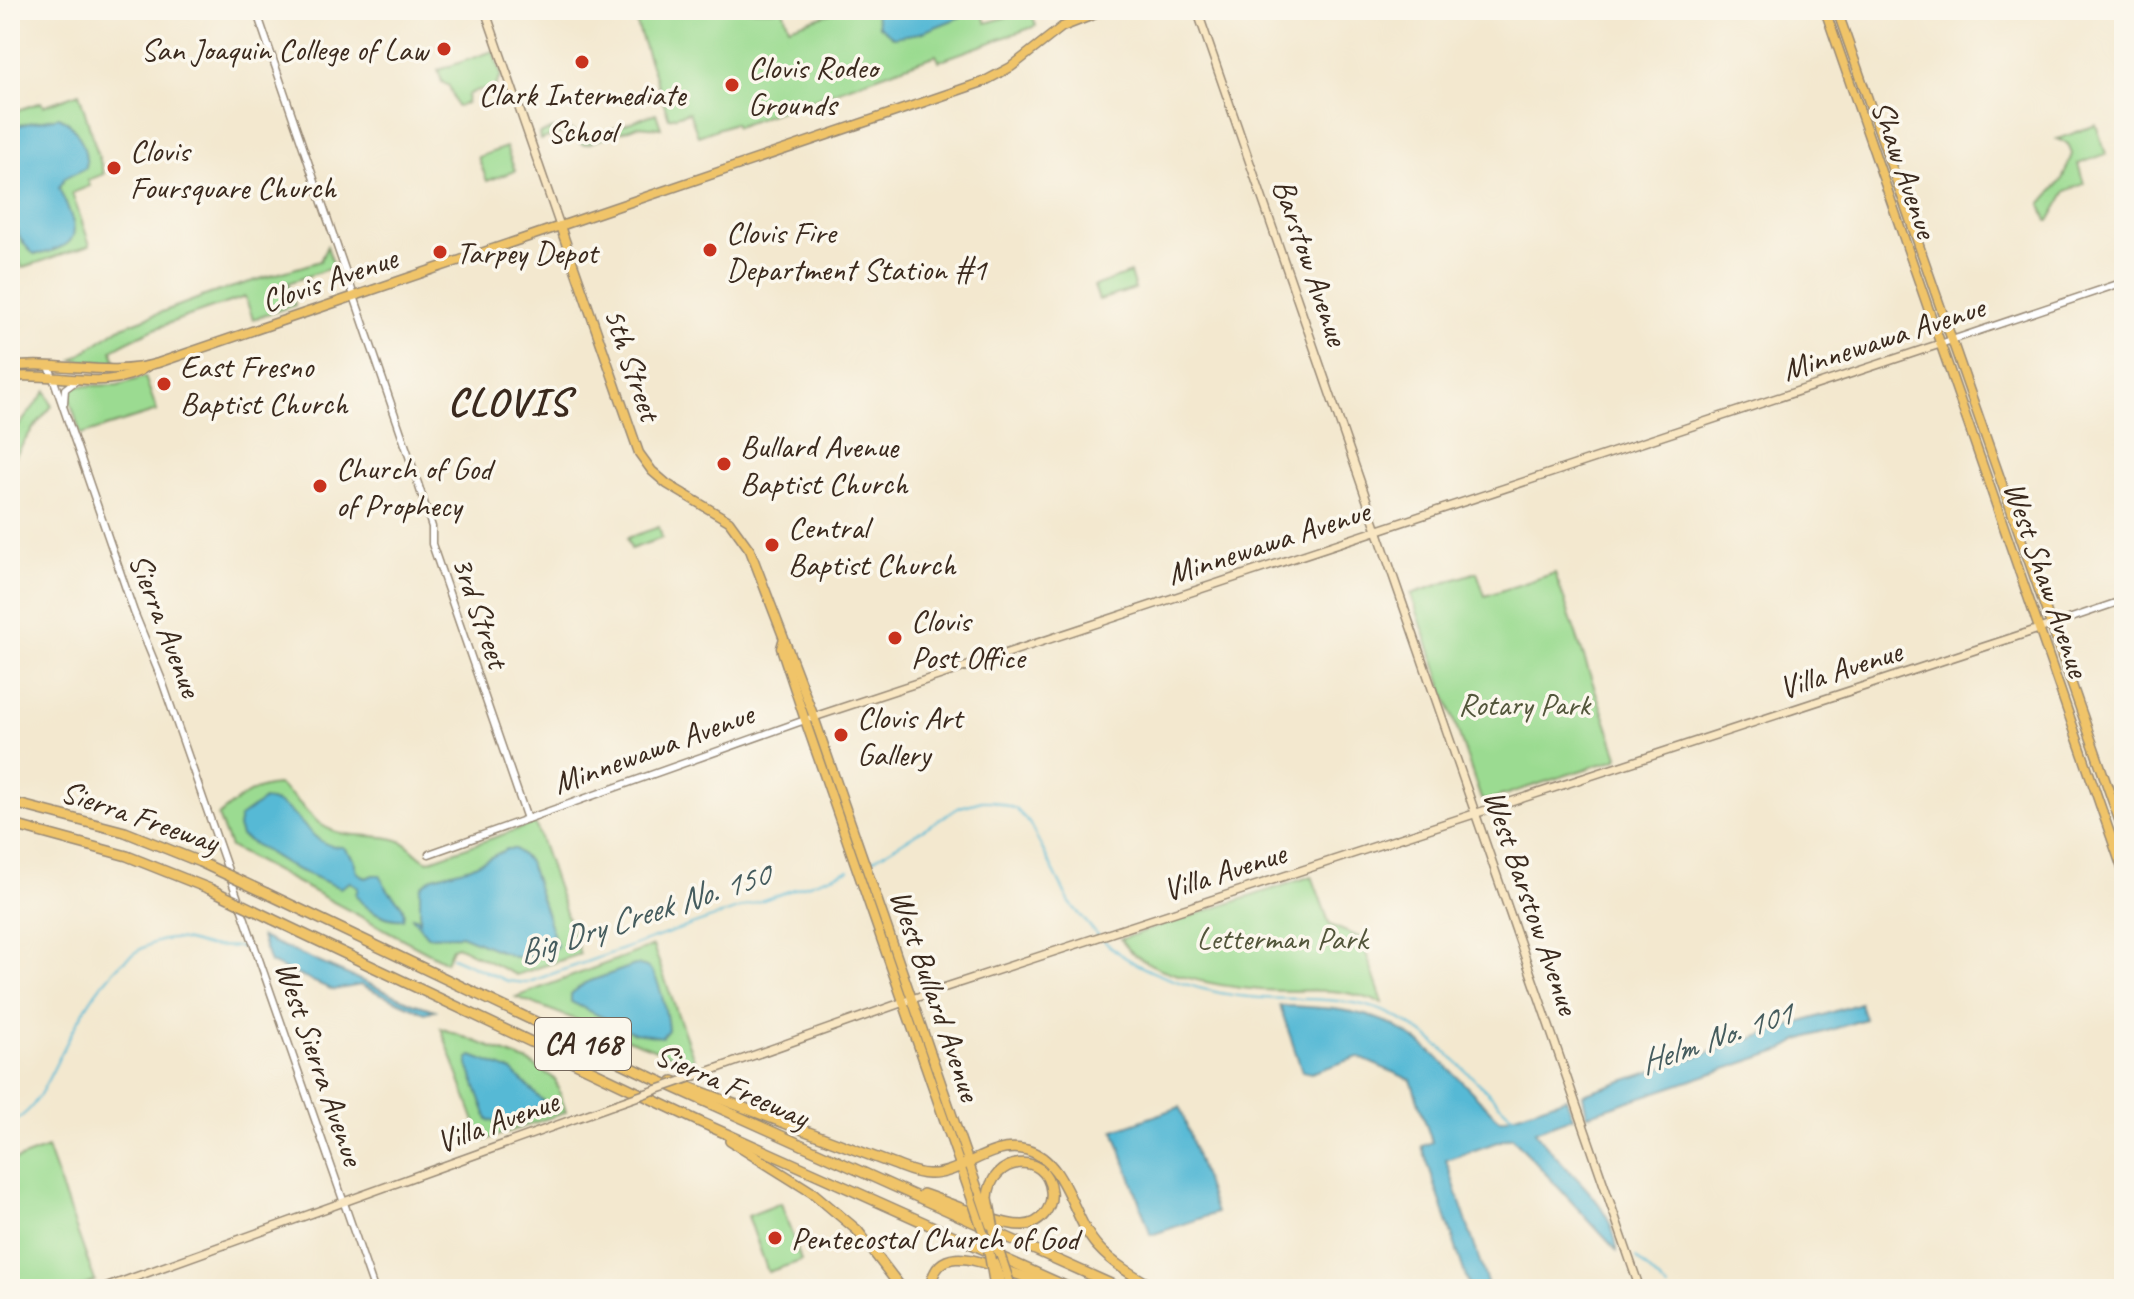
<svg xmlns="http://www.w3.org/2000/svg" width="2134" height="1299" viewBox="0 0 2134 1299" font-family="Caveat,sans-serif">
<rect width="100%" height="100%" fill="#fbf7ec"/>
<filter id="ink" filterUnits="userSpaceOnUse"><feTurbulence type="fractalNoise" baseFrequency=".0125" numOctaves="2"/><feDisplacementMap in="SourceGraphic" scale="16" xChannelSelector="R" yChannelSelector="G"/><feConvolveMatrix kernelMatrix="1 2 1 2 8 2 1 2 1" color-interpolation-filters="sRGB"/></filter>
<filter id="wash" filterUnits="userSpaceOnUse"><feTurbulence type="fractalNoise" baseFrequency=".006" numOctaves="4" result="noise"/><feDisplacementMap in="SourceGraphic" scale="32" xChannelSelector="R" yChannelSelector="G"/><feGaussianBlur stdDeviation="1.8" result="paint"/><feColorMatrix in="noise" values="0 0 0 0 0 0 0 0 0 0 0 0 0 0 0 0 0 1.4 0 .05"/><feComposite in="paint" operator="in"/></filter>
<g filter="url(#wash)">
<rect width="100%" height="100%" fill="#f3e8cf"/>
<g fill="#9bdb91" stroke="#6b8258" stroke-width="2">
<polygon points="632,10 783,10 789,27 841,10 981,10 986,23 1031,10 1036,26 939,61 936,55 736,127 734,123 698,136 689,112 669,118"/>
<path d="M493,51L501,75L493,92C484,88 477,89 468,95L467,103L457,107L449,86L442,82L438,70Z"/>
<polygon points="79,93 104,174 88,180 90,186 72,193 90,245 22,268 10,233 10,113 41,102 43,106"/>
<polygon points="656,113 661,128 638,126 587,144 582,144 564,132 540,140 539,134 563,126 587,138"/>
<polygon points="2096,125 2106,154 2078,164 2084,184 2066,191 2049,221 2047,221 2041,204 2062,180 2072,154 2068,144 2057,139"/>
<polygon points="506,147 515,171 487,181 478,157"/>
<path d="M327,246L334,267L288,283L295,305L253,319L245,297C200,312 154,326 112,350L116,363L73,360L119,328L210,294L320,261Z"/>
<polygon points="1130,273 1135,289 1099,300 1094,286"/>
<polygon points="145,377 157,411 81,435 69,397 70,390 76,386 118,385"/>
<polygon points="46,391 52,406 31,431 10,464 10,437"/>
<polygon points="659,527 662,538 631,549 627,538"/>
<polygon points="1477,572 1485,596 1555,573 1618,756 1617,759 1485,801 1481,799 1411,594"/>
<path d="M278,785C297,797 304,810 319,823C342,841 372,832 398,840C411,844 416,856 428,861L535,823L580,954L516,975L457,946L452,948L446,962L230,847L218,816C238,800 252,786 278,785Z"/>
<path d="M1312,876L1330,925L1361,938L1383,1003C1370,999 1356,994 1341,992C1315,989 1288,992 1261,990C1224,987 1140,975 1121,939Z"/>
<polygon points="653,946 696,1065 516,997"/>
<polygon points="441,1028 529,1062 555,1079 566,1112 482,1141"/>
<polygon points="47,1148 95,1281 75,1289 10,1289 10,1162"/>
<polygon points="781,1203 801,1261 768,1272 748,1216"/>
</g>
<g fill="#57b9d5" stroke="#49727a" stroke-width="2">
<polygon points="874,10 961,10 963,16 920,33 893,37 879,26"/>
<path d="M59,117C77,125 88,149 86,168L65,178L59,188C67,209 88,238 59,248C51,251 44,255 34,254C0,228 10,168 10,128C27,122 42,121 59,117Z"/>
<path d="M264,800C300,802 307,849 343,847L354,859L357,872L366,878L373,875H380C382,880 384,884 387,888C394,900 407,903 403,919C387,921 364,909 356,895L358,887L350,882L340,888L293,868L241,836L238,827L240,817Z"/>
<polygon points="507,849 515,849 529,862 557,946 552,951 528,957 514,957 461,935 427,936 412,917 417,917 420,921 420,888 423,884 433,877 471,867"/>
<polygon points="261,937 415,1004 435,1010 425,1013 361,985 333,990 270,963"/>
<path d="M635,965C639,965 645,966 648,968C660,975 667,1017 668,1030L662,1037L634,1033L571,1002V994L585,983Z"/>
<polygon points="1860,1003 1865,1019 1799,1040 1782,1050 1587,1115 1583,1094"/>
<path d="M1280,1006C1318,1007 1360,1008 1394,1026C1435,1048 1467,1089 1500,1120L1566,1098L1573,1117L1535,1131C1562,1171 1614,1200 1617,1251L1512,1137L1446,1160L1489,1289H1470L1422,1146L1432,1142L1411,1080L1358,1057L1311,1073L1302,1071Z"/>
<polygon points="472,1056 512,1071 545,1103 540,1107 499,1123 488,1120 468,1065 468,1059"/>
<polygon points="1180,1107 1216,1213 1151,1235 1114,1130"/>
</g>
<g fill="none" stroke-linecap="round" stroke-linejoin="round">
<g stroke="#57b9d5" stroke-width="2">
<polyline points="871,861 960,807 982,801 993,801 1016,809 1029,823 1070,903 1098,936"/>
<path d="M1103,940C1138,975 1213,996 1261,998C1304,1000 1348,996 1388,1013C1435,1033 1477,1084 1514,1118"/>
<polyline points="452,957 507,981 526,983 849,870"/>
<path d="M10,1123C33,1113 41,1093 52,1072C76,1024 111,945 171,939C184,938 195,944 207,946C220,947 232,946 244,947"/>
<polyline points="1636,1258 1668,1289"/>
</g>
</g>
</g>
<g filter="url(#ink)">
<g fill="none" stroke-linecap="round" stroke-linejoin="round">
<defs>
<g id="tertiary">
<polyline points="256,10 413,468 432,527 432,544 527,819"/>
<polyline points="1940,344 2124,282"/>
<polyline points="49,366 134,612 161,678 374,1289"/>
<polyline points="64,403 65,389 77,380"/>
<polyline points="2051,625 2124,600"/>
<polyline points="429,854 805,720"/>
</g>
<g id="secondary">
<polyline points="485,10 560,226"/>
<polyline points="1197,10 1640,1289"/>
<polyline points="811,718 1940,344"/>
<polyline points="704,1073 946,987 2051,625"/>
<polyline points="102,1289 613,1105"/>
</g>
<g id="primary">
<polyline points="1825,10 2124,874"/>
<polyline points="1837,10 2124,834"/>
<polyline points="560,226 639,453 652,471 667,484 729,521 750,550 814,717 981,1198"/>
<path d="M10,367C59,360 109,378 158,363L983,82L1011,67L1062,27L1106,10"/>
<path d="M10,377C54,371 109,394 148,366"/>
<polyline points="783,641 781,648 805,720 970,1194"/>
</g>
<g id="motorway">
<polyline points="10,802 125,832 200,862"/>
<polyline points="10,824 127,856 210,889"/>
<polyline points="266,893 653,1078 1122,1289"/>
<polyline points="272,919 700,1122 1072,1289"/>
<path d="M673,1081L893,1164C904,1168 916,1174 928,1174C961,1176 989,1140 1027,1150C1067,1161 1072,1219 1098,1247C1114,1265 1136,1277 1157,1289"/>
<polyline points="730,1141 813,1193 857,1230 902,1289"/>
<path d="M923,1194C948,1202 999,1226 1023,1225C1041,1225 1053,1207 1051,1191C1047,1150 990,1156 988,1198"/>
<path d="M930,1289C936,1243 975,1260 1004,1270C1020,1275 1036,1281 1052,1286"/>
</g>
</defs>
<use href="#tertiary" stroke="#978976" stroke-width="9"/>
<use href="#secondary" stroke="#978976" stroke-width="10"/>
<use href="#primary" stroke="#978976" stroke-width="11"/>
<use href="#motorway" stroke="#978976" stroke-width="12"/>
<use href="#tertiary" stroke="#fff" stroke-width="6"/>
<use href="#secondary" stroke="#f9e7c3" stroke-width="7"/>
<use href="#primary" stroke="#f0c469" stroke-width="8"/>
<use href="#motorway" stroke="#f0c469" stroke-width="9"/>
<defs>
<polyline id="secondary-bridge" points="613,1105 704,1073"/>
<g id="primary-bridge">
<polyline points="970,1194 989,1250"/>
<polyline points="981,1198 990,1225"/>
<polyline points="997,1245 1011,1286"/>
<polyline points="994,1263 1001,1282"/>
</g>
<g id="motorway-bridge">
<polyline points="200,862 266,893"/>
<polyline points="210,889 272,919"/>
<polyline points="988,1198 998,1250"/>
<polyline points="988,1246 994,1281"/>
</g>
</defs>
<use href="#secondary-bridge" stroke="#978976" stroke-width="10" stroke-linecap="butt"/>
<use href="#primary-bridge" stroke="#978976" stroke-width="11" stroke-linecap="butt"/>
<use href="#motorway-bridge" stroke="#978976" stroke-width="12" stroke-linecap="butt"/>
<use href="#secondary-bridge" stroke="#f9e7c3" stroke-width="7"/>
<use href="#primary-bridge" stroke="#f0c469" stroke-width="8"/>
<use href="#motorway-bridge" stroke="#f0c469" stroke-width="9"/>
</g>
</g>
<g fill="#c8321e" stroke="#fbf7ec" stroke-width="3">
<circle cx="444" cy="49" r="8"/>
<circle cx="582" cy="62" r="8"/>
<circle cx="732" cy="85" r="8"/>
<circle cx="114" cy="168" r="8"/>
<circle cx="710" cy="250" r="8"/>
<circle cx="440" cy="252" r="8"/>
<circle cx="164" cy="384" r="8"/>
<circle cx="724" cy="464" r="8"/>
<circle cx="320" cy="486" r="8"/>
<circle cx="772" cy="545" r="8"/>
<circle cx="895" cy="638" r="8"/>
<circle cx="841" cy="735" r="8"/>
<circle cx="775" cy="1238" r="8"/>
</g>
<g text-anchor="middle" stroke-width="7" stroke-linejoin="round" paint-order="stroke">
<rect fill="#fbf7ec" stroke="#75685c" stroke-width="2" x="535" y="1018" width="96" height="52" rx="6"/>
<g font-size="30" font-weight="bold" fill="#3b2a1e">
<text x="583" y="1054">CA 168</text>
</g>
<g font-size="32" fill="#3b2a1e" stroke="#fbf7ec" text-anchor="start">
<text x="428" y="60" text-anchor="end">San Joaquin College of Law</text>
<text x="748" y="78">Clovis Rodeo<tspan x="748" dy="37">Grounds</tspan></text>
<text x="582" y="105" text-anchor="middle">Clark Intermediate<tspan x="582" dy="37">School</tspan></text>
<text x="130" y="161">Clovis<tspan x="130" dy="37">Foursquare Church</tspan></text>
<text x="726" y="243">Clovis Fire<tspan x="726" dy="37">Department Station #1</tspan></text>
<text x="456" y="263">Tarpey Depot</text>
<text x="180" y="377">East Fresno<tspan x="180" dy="37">Baptist Church</tspan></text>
<text x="740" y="457">Bullard Avenue<tspan x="740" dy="37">Baptist Church</tspan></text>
<text x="336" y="479">Church of God<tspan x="336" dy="37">of Prophecy</tspan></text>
<text x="788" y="538">Central<tspan x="788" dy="37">Baptist Church</tspan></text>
<text x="911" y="631">Clovis<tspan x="911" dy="37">Post Office</tspan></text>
<text x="857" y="728">Clovis Art<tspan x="857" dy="37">Gallery</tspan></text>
<text x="791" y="1249">Pentecostal Church of God</text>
</g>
<g font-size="32" fill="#3b2a1e" stroke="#fbf7ec">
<text transform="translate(1905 169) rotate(71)" y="11">Shaw Avenue</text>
<text transform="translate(1311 262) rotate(71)" y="11">Barstow Avenue</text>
<text transform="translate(329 279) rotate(-19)" y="11">Clovis Avenue</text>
<text transform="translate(1883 338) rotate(-18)" y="11">Minnewawa Avenue</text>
<text transform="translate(633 364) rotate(71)" y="11">5th Street</text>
<text transform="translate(1268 542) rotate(-18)" y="11">Minnewawa Avenue</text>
<text transform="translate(2047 579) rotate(71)" y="11">West Shaw Avenue</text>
<text transform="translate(481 612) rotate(71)" y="11">3rd Street</text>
<text transform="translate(166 625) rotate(69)" y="11">Sierra Avenue</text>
<text transform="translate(1840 669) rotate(-18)" y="11">Villa Avenue</text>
<text transform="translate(653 748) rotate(-20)" y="11">Minnewawa Avenue</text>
<text transform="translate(140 816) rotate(19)" y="11">Sierra Freeway</text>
<text transform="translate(1224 871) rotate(-18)" y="11">Villa Avenue</text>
<text transform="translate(1532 902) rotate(71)" y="11">West Barstow Avenue</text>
<text transform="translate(936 995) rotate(71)" y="11">West Bullard Avenue</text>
<text transform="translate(320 1063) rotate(71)" y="11">West Sierra Avenue</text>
<text transform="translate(732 1085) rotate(24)" y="11">Sierra Freeway</text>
<text transform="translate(497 1121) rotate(-20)" y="11">Villa Avenue</text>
</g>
<g font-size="32" fill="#53563b" stroke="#fbf7ec">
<text x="1524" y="715">Rotary Park</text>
<text x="1282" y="949">Letterman Park</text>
</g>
<g font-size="34" font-style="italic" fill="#455c5e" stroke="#fbf7ec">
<text transform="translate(643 913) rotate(-18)" y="12">Big Dry Creek No. 150</text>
<text transform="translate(1715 1037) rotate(-19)" y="12">Helm No. 101</text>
</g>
<g font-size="40" font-weight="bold" letter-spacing="2" fill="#3b2a1e" stroke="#fbf7ec">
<text x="509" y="415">CLOVIS</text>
</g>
</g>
<rect width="2134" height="1299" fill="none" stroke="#fbf7ec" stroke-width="40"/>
</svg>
